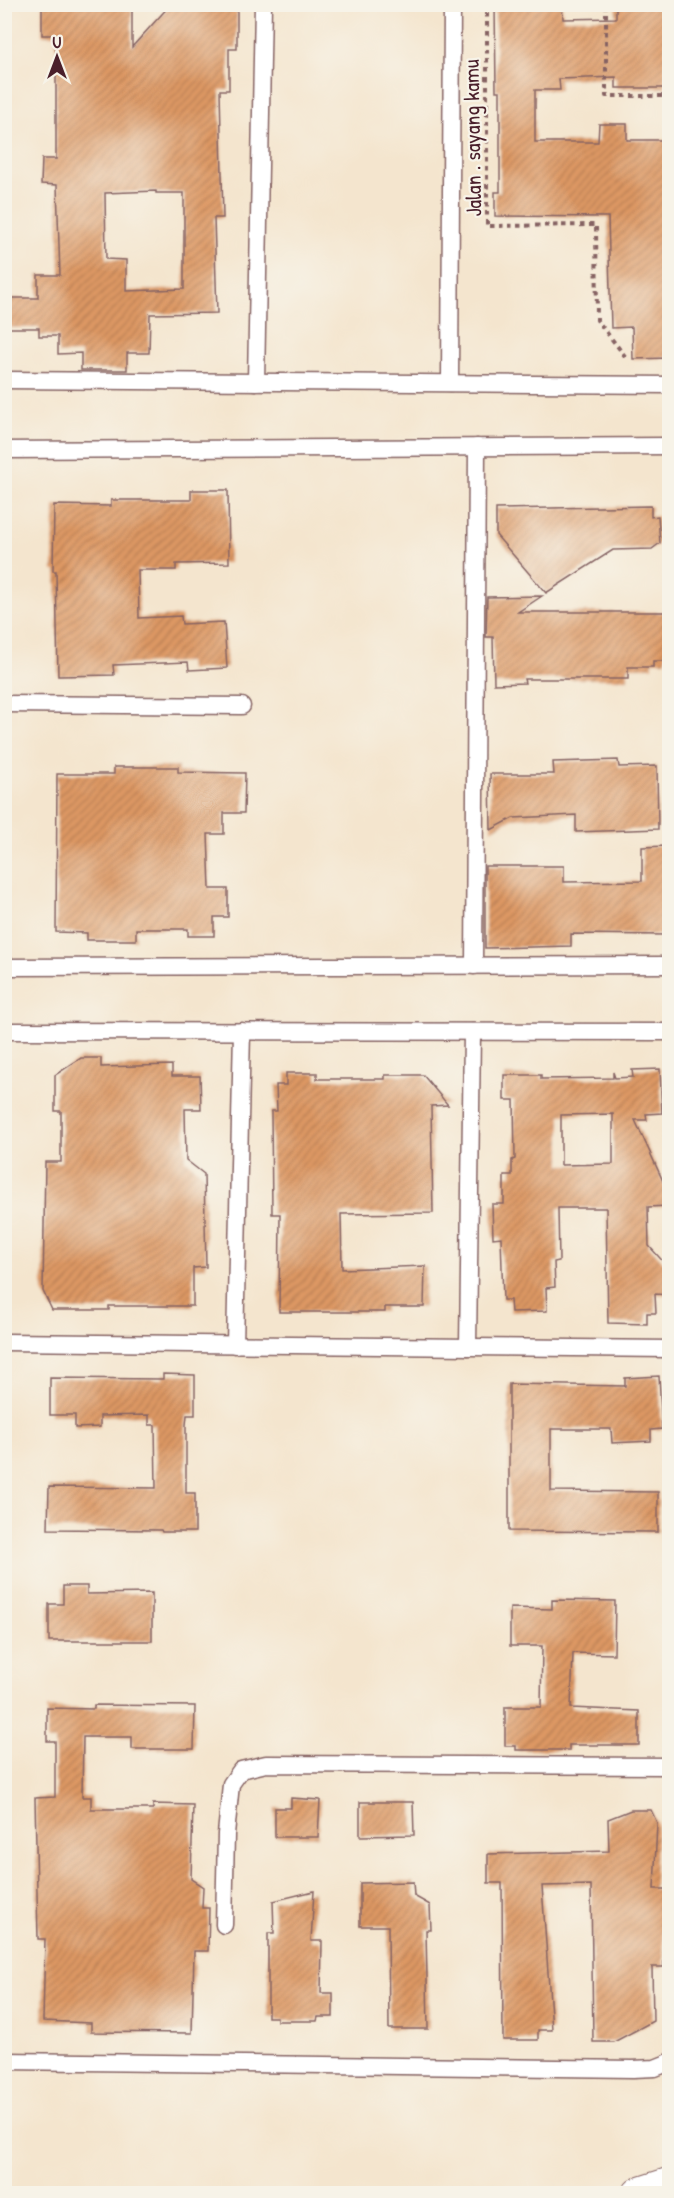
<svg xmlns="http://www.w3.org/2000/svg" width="674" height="2198" viewBox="0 0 674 2198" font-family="'Patrick Hand',sans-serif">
<defs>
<pattern id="building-hatch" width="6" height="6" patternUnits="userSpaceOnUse" patternTransform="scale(1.5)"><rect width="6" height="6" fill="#dd9863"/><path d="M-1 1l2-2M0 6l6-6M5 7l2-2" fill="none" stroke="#b57b52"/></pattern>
</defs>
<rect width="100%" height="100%" fill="#f7f3e8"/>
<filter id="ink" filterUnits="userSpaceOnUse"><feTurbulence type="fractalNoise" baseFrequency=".0167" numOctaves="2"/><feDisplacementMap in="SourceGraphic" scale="12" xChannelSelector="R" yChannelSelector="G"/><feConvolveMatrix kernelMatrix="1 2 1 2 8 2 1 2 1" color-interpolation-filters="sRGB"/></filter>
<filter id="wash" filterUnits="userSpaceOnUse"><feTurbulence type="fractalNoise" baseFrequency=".008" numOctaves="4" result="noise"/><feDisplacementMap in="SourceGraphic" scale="24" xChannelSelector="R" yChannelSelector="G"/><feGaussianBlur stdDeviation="1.35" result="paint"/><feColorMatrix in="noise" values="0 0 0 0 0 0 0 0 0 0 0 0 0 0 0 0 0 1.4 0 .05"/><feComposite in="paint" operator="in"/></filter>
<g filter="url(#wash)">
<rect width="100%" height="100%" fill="#f4e5ce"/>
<g id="blocks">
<g fill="url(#building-hatch)" fill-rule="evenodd">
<path d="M42,4L132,5V47L171,4H237V49H229V90H220L223,218H214L217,313L150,314L149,353H127V370H81V353L58,354V336H39V328H9V298H38V275H60L57,185L41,184L42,159H56V35H42ZM156,191V193H184V289L126,291V260L106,259L105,193Z"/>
<polygon points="495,4 562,4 563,19 616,18 616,4 666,4 666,88 616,88 616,77 559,79 560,90 535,90 535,142 598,142 599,124 627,124 627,140 668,140 666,234 669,358 633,359 632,327 611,328 608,217 495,216 495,192 500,192 500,91 496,91"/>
<polygon points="191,490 228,490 229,563 176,564 176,570 138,570 139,618 181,616 182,624 224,622 227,668 189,670 188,662 113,665 114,675 58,676 56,571 53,571 54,505 111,506 111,500 191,500"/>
<polygon points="651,506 651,517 658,516 660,543 652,549 613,550 546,593 496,535 496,509"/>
<polygon points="542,596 518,612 666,612 666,661 653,661 653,667 628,667 628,679 524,679 525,683 494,684 493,637 486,637 487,597"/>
<polygon points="618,760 619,767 657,766 658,829 576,832 576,815 513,818 491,830 490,774 554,774 553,762"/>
<polygon points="114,767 178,767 178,772 245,773 244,813 224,813 224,834 208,834 210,889 228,889 228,917 214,917 214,936 188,936 188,929 136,929 136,940 87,940 87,933 56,932 57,774 114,774"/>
<polygon points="667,846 668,935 571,934 571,946 485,948 485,866 564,866 564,882 642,881 642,847"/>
<polygon points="81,1058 101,1058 101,1067 172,1065 172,1076 200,1076 201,1109 185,1109 186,1160 204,1174 206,1267 193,1268 193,1306 109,1306 109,1310 52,1310 43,1291 45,1162 61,1162 61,1111 55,1111 55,1075"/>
<path d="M660,1069L662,1113L646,1114L647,1120H635L668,1192V1206L648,1207L649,1246L669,1268V1295L655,1294L656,1313H647V1324L608,1323L606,1208H558L559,1261L554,1262L555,1287L546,1288L547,1311L511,1312L510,1300H503L501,1237L493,1238L492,1204H504V1175H512V1160L515,1159L514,1100H504V1075H541V1079L613,1078V1072L615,1078L633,1077L632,1070ZM613,1114V1164L561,1165V1115Z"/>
<polygon points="286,1073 317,1073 317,1079 385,1079 385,1075 423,1075 448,1105 431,1106 433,1213 341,1214 342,1269 425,1266 424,1307 385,1307 385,1312 279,1312 280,1214 272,1214 271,1111 277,1111 276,1085 286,1085"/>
<polygon points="163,1374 195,1375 195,1415 187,1415 186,1425 186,1493 195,1493 195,1532 162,1532 161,1530 48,1529 49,1487 156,1488 155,1425 149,1425 149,1415 100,1416 100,1427 75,1428 75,1415 50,1415 50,1378 163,1379"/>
<polygon points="659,1376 662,1429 651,1430 651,1441 612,1443 611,1429 551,1429 551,1491 658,1492 658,1532 509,1531 509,1384 625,1386 625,1378"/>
<polygon points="63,1586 87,1586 87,1594 152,1593 152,1641 49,1641 49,1604 63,1604"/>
<polygon points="552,1600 615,1601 614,1654 573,1653 571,1708 639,1711 639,1745 569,1745 569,1750 516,1750 516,1746 505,1746 505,1707 541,1707 542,1646 510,1646 510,1608 552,1609"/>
<polygon points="94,1705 195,1706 194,1749 132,1749 132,1737 83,1737 82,1797 91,1797 91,1809 153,1809 153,1804 193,1805 191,1879 203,1887 202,1908 209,1908 208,1951 194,1951 192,2033 91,2032 91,2023 43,2021 45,1939 38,1939 35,1798 55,1797 55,1741 47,1741 47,1708 94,1709"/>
<polygon points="291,1798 320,1800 318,1837 275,1837 275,1808 291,1808"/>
<polygon points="360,1802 413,1802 414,1835 360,1836"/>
<polygon points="631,1810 651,1810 657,1823 654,1889 669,1889 669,1931 663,1931 664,1967 652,1967 653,2021 614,2042 593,2042 591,1885 542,1886 552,2030 538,2030 538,2040 503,2040 502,1883 488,1883 488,1854 609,1851 608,1819"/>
<polygon points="413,1882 414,1896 430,1905 431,1930 426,1930 428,2029 389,2029 388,1926 360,1926 360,1883"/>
<polygon points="314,1891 311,1941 322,1941 321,1993 333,1993 333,2017 318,2017 317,2021 277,2021 277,2017 268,2017 268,1933 274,1933 273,1901"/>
</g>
</g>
</g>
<g filter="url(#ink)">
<use href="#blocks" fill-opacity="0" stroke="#866464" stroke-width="1.5"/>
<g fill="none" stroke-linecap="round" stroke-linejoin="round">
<defs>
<g id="service">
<polyline points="4,380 670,385"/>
<polyline points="256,382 263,4"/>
<polyline points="450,383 452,4"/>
<polyline points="4,450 670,446"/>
<polyline points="4,704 242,706"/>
<polyline points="474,966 477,447"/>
<polyline points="4,967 670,965"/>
<polyline points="4,1031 670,1032"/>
<polyline points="4,1342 670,1349"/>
<polyline points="235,1345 242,1031"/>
<polyline points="468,1347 472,1032"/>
<polyline points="224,1925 226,1834 231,1784 241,1770 266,1764 670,1766"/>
<polyline points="4,2061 633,2069 655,2068 670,2062"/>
</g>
<polyline id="minor" points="639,2194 670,2184"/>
</defs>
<use href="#service" stroke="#866464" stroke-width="19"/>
<use href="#minor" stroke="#866464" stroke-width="35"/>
<g stroke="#866464" stroke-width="4" stroke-dasharray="4.5 4.5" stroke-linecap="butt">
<polyline points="487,4 487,226 596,225 597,320 628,360"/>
<polyline points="606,4 606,96 670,96"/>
</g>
<use href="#service" stroke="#fff" stroke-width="16"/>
<use href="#minor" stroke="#fff" stroke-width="33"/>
</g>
</g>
<g text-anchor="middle" stroke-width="4.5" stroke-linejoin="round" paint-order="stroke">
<g font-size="22" fill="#4a1f2b" stroke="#f7f3e8">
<text transform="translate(472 138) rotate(-91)" y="8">Jalan . sayang kamu</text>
</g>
</g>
<rect width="674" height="2198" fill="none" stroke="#f7f3e8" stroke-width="24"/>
<g transform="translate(57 57)" stroke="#f7f3e8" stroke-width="4.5" paint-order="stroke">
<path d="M0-4.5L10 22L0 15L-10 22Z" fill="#4a1f2b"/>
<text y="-9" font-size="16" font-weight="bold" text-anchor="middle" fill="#4a1f2b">U</text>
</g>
</svg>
